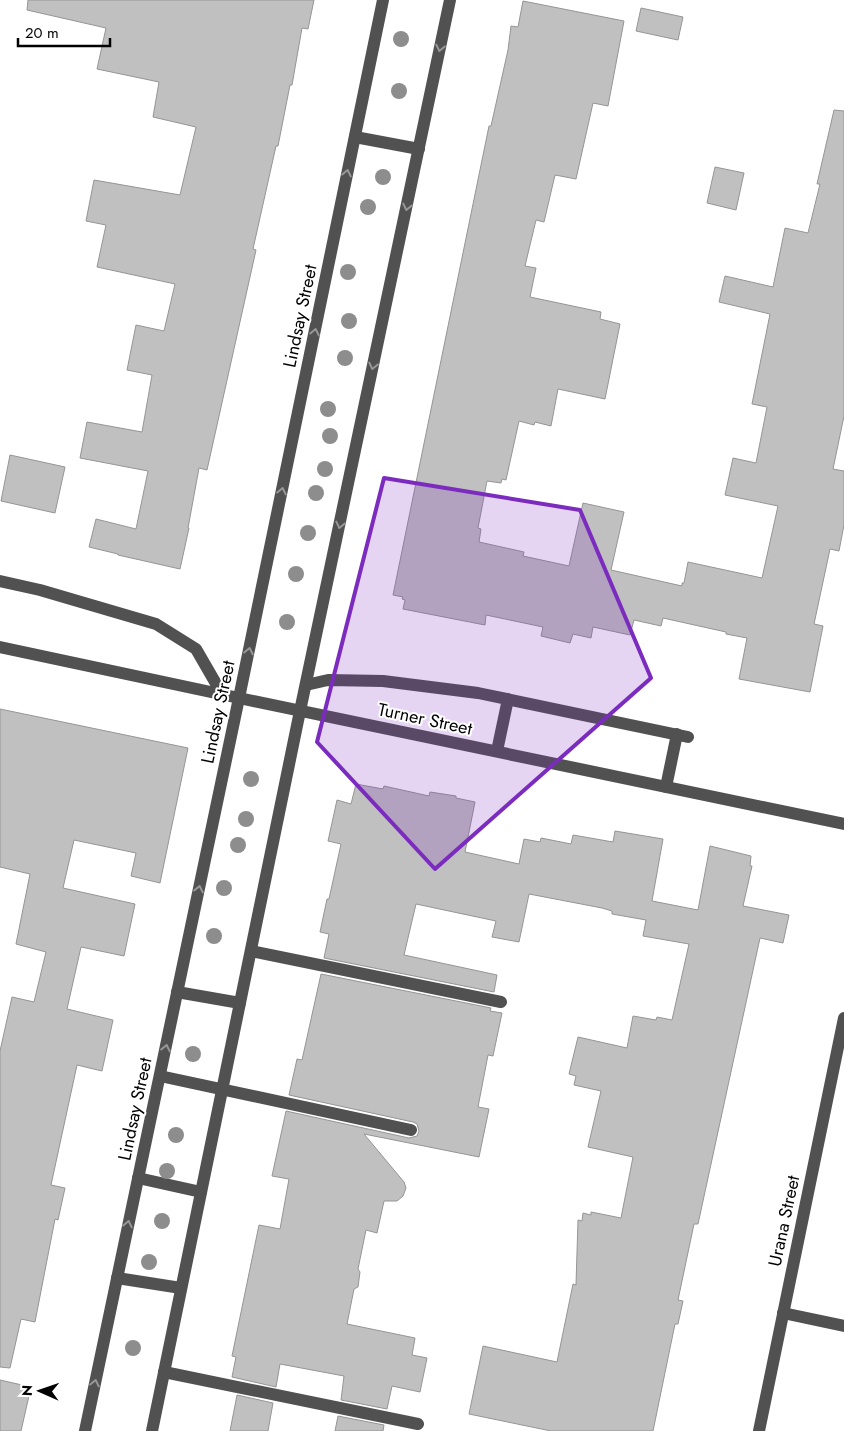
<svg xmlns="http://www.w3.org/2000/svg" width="844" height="1431" viewBox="0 0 844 1431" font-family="Jost,sans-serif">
<rect width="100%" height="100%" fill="#fff"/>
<g fill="#c0c0c0" stroke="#959595">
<polygon points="28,0 314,0 308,29 302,28 292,85 290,85 278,146 276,146 253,249 256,250 207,470 199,468 188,528 189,528 180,569 118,555 118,554 89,547 96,519 136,529 148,471 80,458 87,422 142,432 152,375 127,370 136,325 164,331 175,284 97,267 106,225 86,221 94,180 180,195 196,127 153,117 159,82 97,69 106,28 27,10"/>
<polygon points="523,1 624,21 608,106 593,103 576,179 555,175 544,222 536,220 525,266 536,268 530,297 601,312 600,319 620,324 605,399 558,389 551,426 535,422 534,425 519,421 506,480 502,479 501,483 487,481 478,528 481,529 479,542 524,552 523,556 569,566 583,503 624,512 611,570 682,586 682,583 684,583 688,562 762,578 778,506 725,495 733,458 756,463 767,407 752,404 770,314 719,302 725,276 773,287 785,228 808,233 820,184 817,184 834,110 844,111 844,416 833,469 844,471 844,525 839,551 830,549 814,624 823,626 810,692 739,679 747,638 726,634 726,632 663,618 661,626 634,620 630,635 593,627 591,638 573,634 570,643 541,636 543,627 486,615 485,625 403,609 405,600 402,599 403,597 393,595 489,126 491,126 508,50 511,26 518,27"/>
<polygon points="641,8 683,17 678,40 636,31"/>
<polygon points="715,167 744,173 736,210 707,203"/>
<polygon points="10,455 65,467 55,513 1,501"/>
<polygon points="0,709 188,748 160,883 131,876 136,853 74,840 63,888 135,904 124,956 81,947 67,1009 113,1020 102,1071 77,1065 51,1185 65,1188 58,1220 55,1219 35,1322 21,1319 10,1368 0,1367 0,1051 12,997 34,1002 46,952 16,944 30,874 0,867"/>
<polygon points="356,784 383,789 384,786 429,796 430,792 456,796 456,798 475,802 465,852 519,864 524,839 540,842 541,838 571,844 573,835 613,842 615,831 663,839 652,901 698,910 710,846 751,856 750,866 752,866 743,906 789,915 783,943 760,938 698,1224 694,1224 678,1300 683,1301 678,1324 675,1324 653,1431 551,1431 469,1414 483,1346 557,1362 573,1284 576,1285 578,1220 582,1221 583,1213 591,1215 591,1212 621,1218 633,1157 588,1147 601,1091 574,1085 576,1076 569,1074 578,1037 627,1048 633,1016 656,1020 657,1017 672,1020 689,944 643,936 646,920 612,914 612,911 602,908 529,894 519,942 492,937 496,921 416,904 404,955 497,975 494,992 324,958 329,934 320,932 327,899 329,899 341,844 328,841 337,800 351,804"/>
<polygon points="321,974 491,1008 490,1011 502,1013 493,1056 488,1055 478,1107 489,1109 479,1157 364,1134 404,1182 406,1188 403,1196 397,1201 384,1201 377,1233 366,1230 358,1269 360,1272 358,1287 354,1289 347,1324 415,1338 412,1355 427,1358 420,1392 392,1386 387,1409 341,1400 344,1376 280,1364 276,1387 232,1377 236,1357 232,1356 259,1225 280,1229 289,1179 272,1176 286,1111 409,1138 417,1136 419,1131 417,1124 413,1122 289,1095 297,1059 302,1060"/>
<polygon points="0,1380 31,1387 21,1431 0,1431"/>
<polygon points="237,1395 273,1403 268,1431 230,1431"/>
<polygon points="338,1416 384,1425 383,1431 335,1431"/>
</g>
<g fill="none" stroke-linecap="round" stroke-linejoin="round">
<g stroke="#515151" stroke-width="12">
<polyline points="355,137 419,149"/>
<polyline points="0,581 40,590 156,624 196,649 222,694"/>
<polyline points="0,647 239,698 844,824"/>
<polyline points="306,685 328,680 383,681 478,693 688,737"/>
<polyline points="497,751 508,699"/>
<polyline points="666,787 677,734"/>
<polyline points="251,951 501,1002"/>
<polyline points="177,992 240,1003"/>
<polyline points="160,1076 411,1130"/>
<polyline points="138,1178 201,1192"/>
<polyline points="117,1278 181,1288"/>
<polyline points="783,1313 844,1326"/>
<polyline points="164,1372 418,1424"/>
<polyline points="85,1431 239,698 383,0"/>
<polyline points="152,1431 300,711 450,0"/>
<polyline points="759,1431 844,1018"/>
</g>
</g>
<g fill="#8d8d8d">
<circle cx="401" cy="39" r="8"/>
<circle cx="399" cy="91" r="8"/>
<circle cx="383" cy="177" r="8"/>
<circle cx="368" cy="207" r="8"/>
<circle cx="348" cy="272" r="8"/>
<circle cx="349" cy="321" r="8"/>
<circle cx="345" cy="358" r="8"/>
<circle cx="328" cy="409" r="8"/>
<circle cx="330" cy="436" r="8"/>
<circle cx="325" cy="469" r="8"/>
<circle cx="316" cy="493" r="8"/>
<circle cx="308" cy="533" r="8"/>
<circle cx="296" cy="574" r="8"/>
<circle cx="287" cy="622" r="8"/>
<circle cx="251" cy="779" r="8"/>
<circle cx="246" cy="819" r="8"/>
<circle cx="238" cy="845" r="8"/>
<circle cx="224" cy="888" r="8"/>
<circle cx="214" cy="936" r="8"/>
<circle cx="193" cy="1054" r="8"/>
<circle cx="176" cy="1135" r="8"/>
<circle cx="167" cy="1171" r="8"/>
<circle cx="162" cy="1221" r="8"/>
<circle cx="149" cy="1262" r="8"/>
<circle cx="133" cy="1348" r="8"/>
</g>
<defs><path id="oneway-chevron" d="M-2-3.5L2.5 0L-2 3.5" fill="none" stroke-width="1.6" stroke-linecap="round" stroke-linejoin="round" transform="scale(1.25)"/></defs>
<g stroke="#979797">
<use href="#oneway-chevron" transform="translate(440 48) rotate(102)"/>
<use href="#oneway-chevron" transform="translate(347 173) rotate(-78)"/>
<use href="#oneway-chevron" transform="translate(407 207) rotate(102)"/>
<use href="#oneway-chevron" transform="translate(315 332) rotate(-78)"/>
<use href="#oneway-chevron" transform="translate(373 366) rotate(102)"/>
<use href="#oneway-chevron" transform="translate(282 491) rotate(-78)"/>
<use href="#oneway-chevron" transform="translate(340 525) rotate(102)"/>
<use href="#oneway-chevron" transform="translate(249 651) rotate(-78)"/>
<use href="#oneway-chevron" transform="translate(199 889) rotate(-78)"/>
<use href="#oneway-chevron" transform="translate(166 1048) rotate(-78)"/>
<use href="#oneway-chevron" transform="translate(128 1224) rotate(-78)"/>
<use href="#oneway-chevron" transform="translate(95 1383) rotate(-78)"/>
</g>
<path fill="#7b2cbf" fill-opacity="0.2" stroke="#7b2cbf" stroke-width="4" stroke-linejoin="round" d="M384,478L580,510L651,678L435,869L317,742Z"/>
<g text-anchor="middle" stroke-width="4" stroke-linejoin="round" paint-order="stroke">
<g font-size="18" fill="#000" stroke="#fff">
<text transform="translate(300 316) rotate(-78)" y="6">Lindsay Street</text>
<text transform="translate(218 712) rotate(-78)" y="6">Lindsay Street</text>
<text transform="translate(425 719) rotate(12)" y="6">Turner Street</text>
<text transform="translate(135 1109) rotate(-78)" y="6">Lindsay Street</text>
<text transform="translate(784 1221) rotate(-78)" y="6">Urana Street</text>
</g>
</g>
<g transform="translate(40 1391) rotate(272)" stroke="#ffffff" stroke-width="4" paint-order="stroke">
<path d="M0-4L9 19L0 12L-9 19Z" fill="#000000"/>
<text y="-8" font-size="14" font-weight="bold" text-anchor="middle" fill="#000000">N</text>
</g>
<path d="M18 38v8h92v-8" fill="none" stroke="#000000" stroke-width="2.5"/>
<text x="25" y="38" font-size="15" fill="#000000" stroke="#ffffff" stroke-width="4" paint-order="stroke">20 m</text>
</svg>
